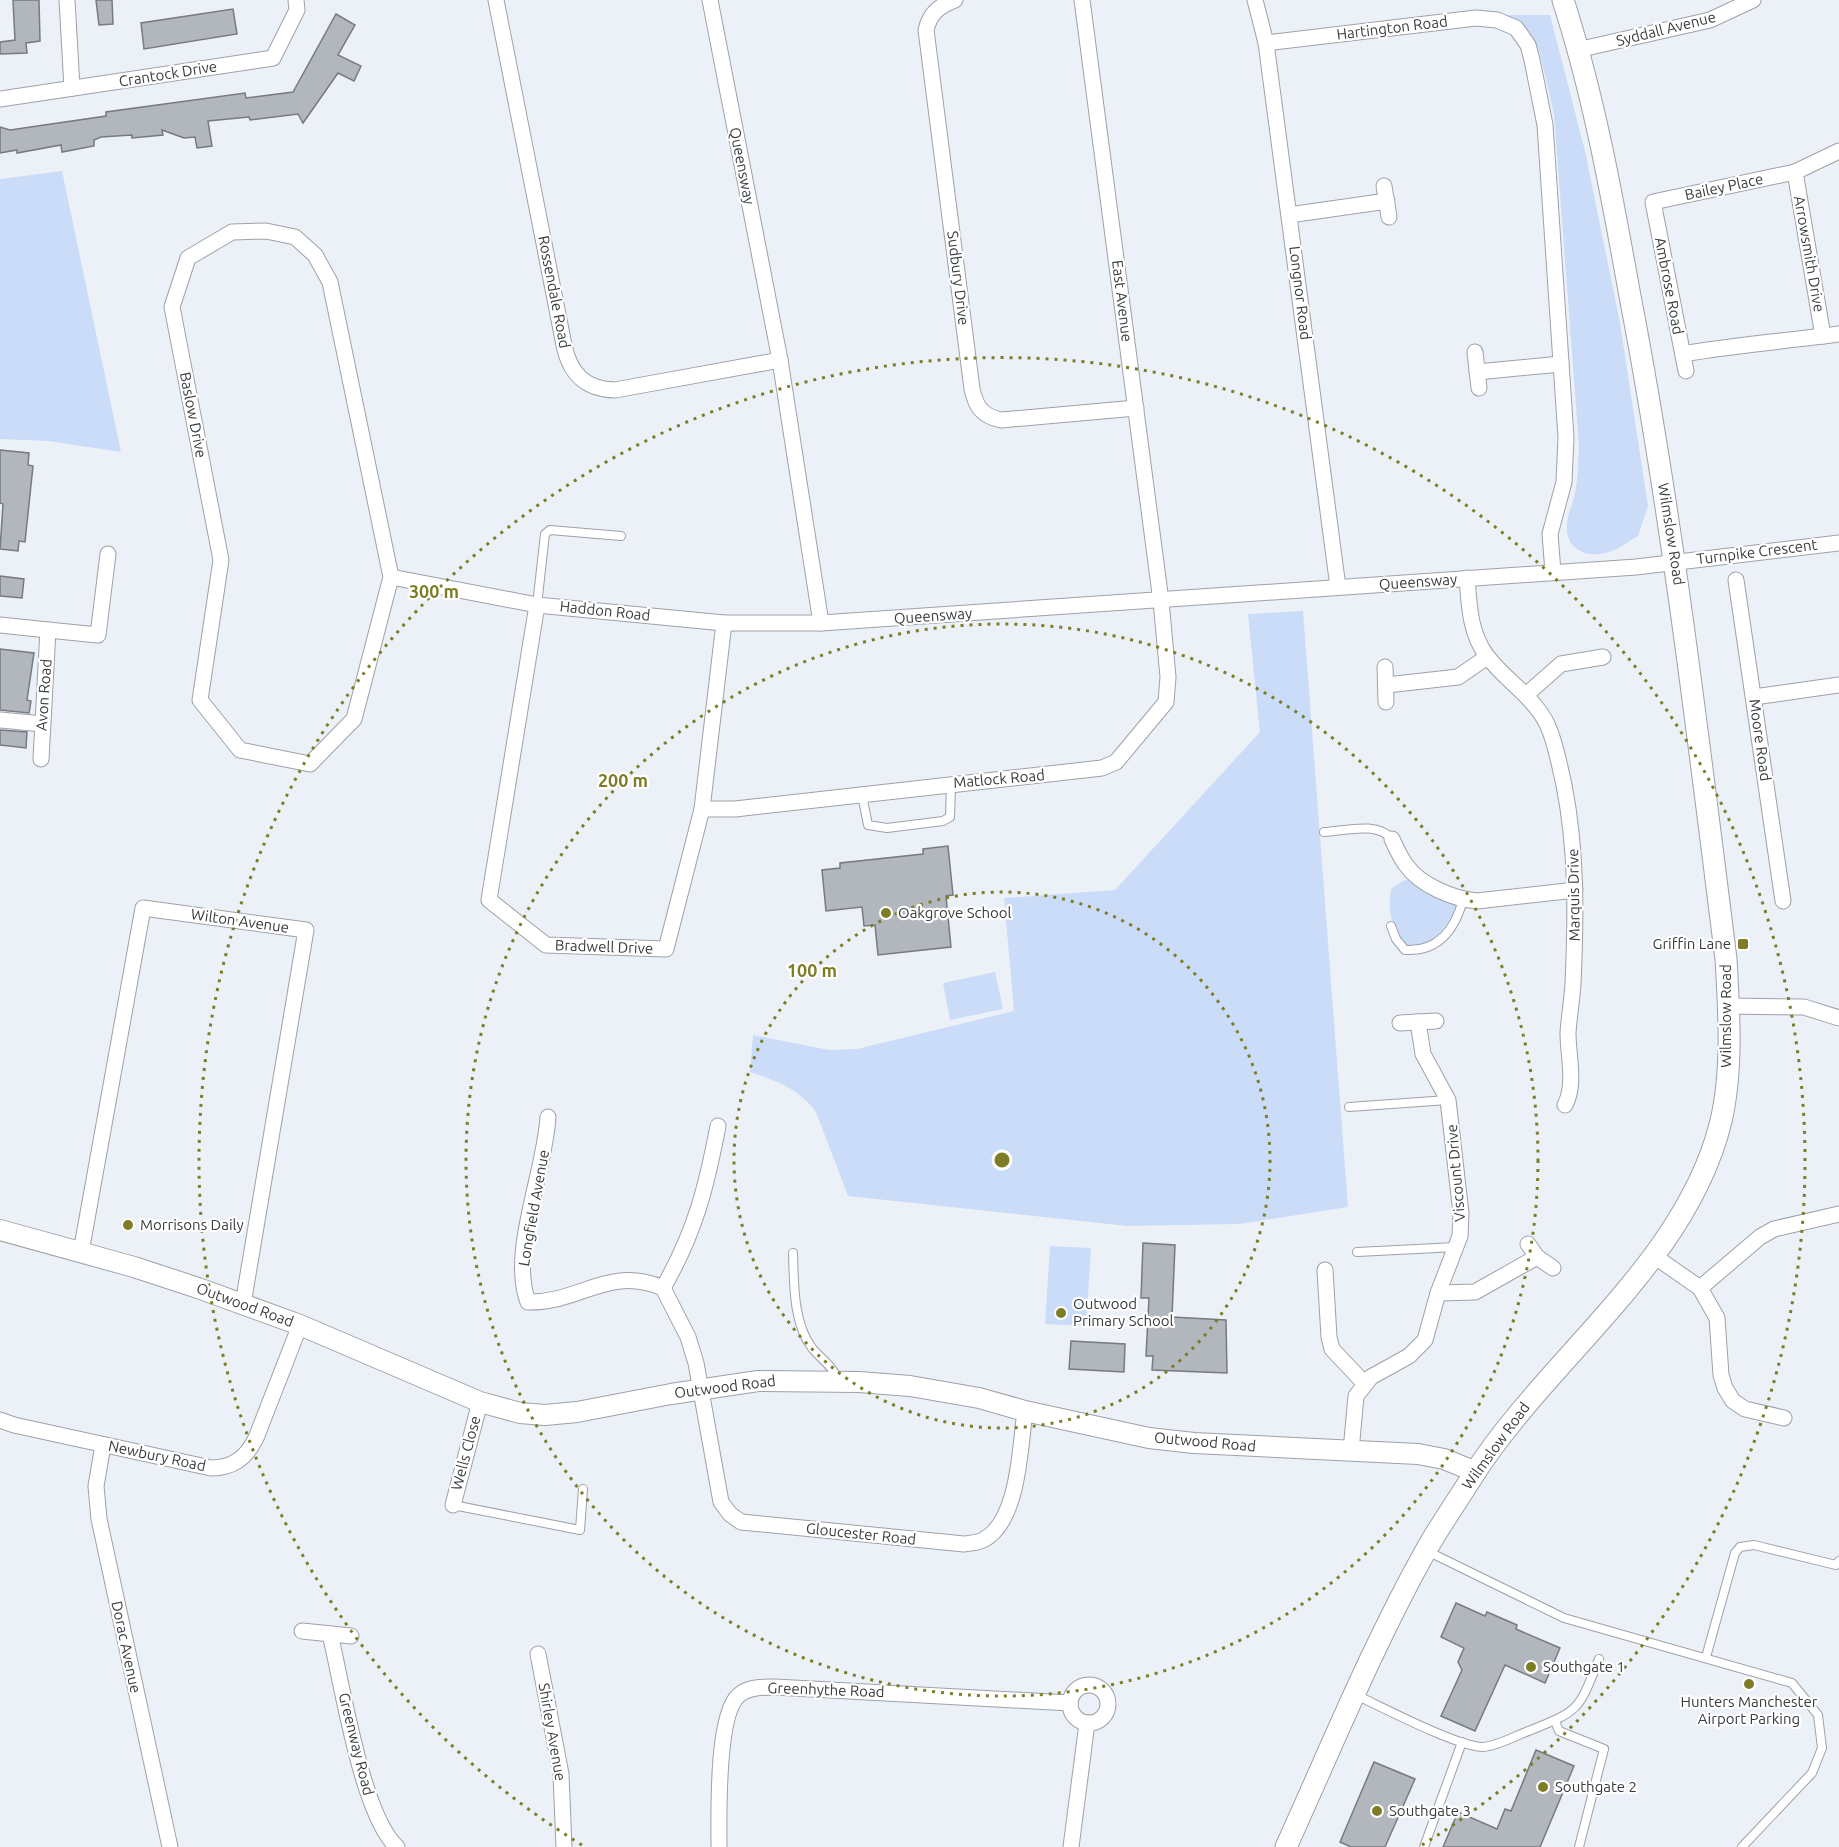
<svg xmlns="http://www.w3.org/2000/svg" width="1839" height="1847" viewBox="0 0 1839 1847" font-family="Ubuntu,sans-serif">
<rect width="100%" height="100%" fill="#ecf1f8"/>
<g fill="#cbdcf8">
<path d="M1504,15H1550L1585,151L1620,323L1648,506L1638,536C1629,541 1619,549 1609,552C1588,559 1565,550 1567,525C1567,516 1571,507 1574,498C1578,481 1578,464 1579,447L1554,114L1540,54L1533,37L1519,21Z"/>
<polygon points="62,171 121,452 48,441 0,439 0,179"/>
<path d="M1303,611L1348,1207L1239,1224L1127,1226L848,1196L816,1112C799,1089 777,1081 750,1072L753,1035L829,1050L857,1049L1014,1011L1004,898L1115,890L1260,732L1248,614Z"/>
<path d="M1418,877L1463,900L1458,917L1434,944L1405,950C1393,929 1387,914 1391,889L1403,881Z"/>
<polygon points="995,972 1003,1009 950,1020 943,983"/>
<polygon points="1050,1246 1091,1248 1086,1326 1045,1324"/>
</g>
<g fill="#b2b6bd" stroke="#767a81" stroke-width="1.5">
<polygon points="13,0 39,0 40,41 26,43 27,53 0,54 0,42 15,40"/>
<polygon points="96,0 112,0 113,24 99,25"/>
<polygon points="233,9 237,34 144,49 141,23"/>
<polygon points="336,14 355,25 338,55 361,66 354,81 338,73 303,123 298,114 250,120 249,117 208,121 212,146 197,148 195,137 184,138 162,130 163,135 132,138 132,135 101,137 94,140 94,146 62,152 61,145 17,153 17,150 0,153 0,127 10,130 106,116 106,112 245,93 246,98 293,92"/>
<polygon points="0,450 29,453 28,465 33,466 25,542 19,541 18,551 0,549 3,504 0,503"/>
<polygon points="0,576 24,579 22,598 0,596"/>
<polygon points="0,649 34,653 27,700 31,701 29,713 0,710"/>
<polygon points="0,730 27,732 26,748 0,745"/>
<polygon points="948,846 953,895 946,896 951,947 878,955 875,925 864,926 862,907 826,911 822,870 840,868 840,863 923,854 923,849"/>
<polygon points="1143,1243 1175,1245 1172,1317 1226,1320 1227,1373 1152,1370 1153,1356 1146,1356 1149,1298 1141,1298"/>
<polygon points="1071,1341 1125,1344 1124,1372 1069,1369"/>
<polygon points="1456,1603 1485,1616 1487,1612 1517,1625 1516,1629 1560,1648 1545,1683 1505,1665 1475,1731 1441,1716 1462,1670 1458,1662 1464,1648 1441,1637"/>
<polygon points="1536,1750 1574,1766 1540,1847 1443,1847 1458,1812 1497,1829 1505,1809 1511,1811"/>
<polygon points="1374,1762 1415,1779 1385,1847 1351,1847 1340,1842"/>
</g>
<g fill="none" stroke-linecap="round" stroke-linejoin="round">
<defs>
<g id="service">
<polyline points="537,605 545,534 550,530 621,536"/>
<polyline points="862,795 868,825 887,828 943,821 950,817 951,785"/>
<path d="M1324,832C1345,831 1377,821 1392,839"/>
<path d="M1391,926L1396,939L1405,950C1439,952 1455,929 1463,900"/>
<polyline points="1349,1107 1448,1100"/>
<polyline points="1357,1252 1456,1247"/>
<path d="M793,1253C794,1283 793,1323 812,1348C821,1359 833,1366 838,1380"/>
<polyline points="453,1505 580,1530 583,1489"/>
<polyline points="1427,1551 1564,1618 1792,1683 1818,1715 1822,1748 1812,1773 1742,1847"/>
<polyline points="1706,1657 1735,1553 1740,1547 1754,1545 1836,1565 1839,1561"/>
<path d="M1356,1695C1382,1707 1458,1747 1483,1747C1498,1746 1517,1735 1531,1730C1582,1710 1579,1708 1599,1659"/>
<polyline points="1555,1721 1559,1731 1604,1749 1579,1847"/>
<polyline points="1424,1847 1462,1742"/>
</g>
<g id="minor">
<polyline points="67,0 72,88"/>
<path d="M496,0L564,345C570,374 585,389 615,390L780,360"/>
<polyline points="710,0 780,360 821,623 1636,567 1839,543"/>
<path d="M955,0C939,6 930,13 926,30L972,389C976,407 982,416 1001,420L1136,408"/>
<polyline points="1255,0 1266,43 1338,587"/>
<polyline points="1266,43 1476,18 1497,20 1516,28 1528,45 1532,60 1545,125 1566,437 1564,482 1550,534 1553,572"/>
<polyline points="1577,50 1710,20 1753,0"/>
<polyline points="0,99 273,58 297,10 296,0"/>
<polyline points="1795,172 1823,336"/>
<polyline points="1384,186 1389,217"/>
<polyline points="1289,215 1387,201"/>
<polygon points="266,231 295,237 315,255 330,282 391,577 354,719 310,764 240,750 200,700 221,560 172,307 188,258 232,232"/>
<polyline points="1475,352 1479,388"/>
<path d="M1683,354C1735,345 1787,341 1839,334"/>
<polyline points="1686,371 1653,202 1795,172 1839,151"/>
<polyline points="1477,372 1561,364"/>
<polyline points="391,577 537,605 724,623 821,623"/>
<path d="M1467,578C1469,605 1470,634 1487,656C1505,680 1533,696 1547,724C1556,743 1559,764 1564,785C1577,851 1576,917 1573,984C1572,1000 1569,1017 1568,1033C1568,1056 1576,1084 1565,1105"/>
<polyline points="1736,580 1783,901"/>
<polyline points="537,605 489,900 546,945 666,949 702,809 724,623"/>
<polyline points="0,625 48,630 41,759"/>
<polyline points="48,630 98,635 108,554"/>
<polyline points="1385,667 1386,702"/>
<polyline points="1387,685 1458,677 1487,657"/>
<polyline points="1526,695 1561,664 1603,657"/>
<polyline points="1754,697 1839,685"/>
<polyline points="0,720 43,724"/>
<polyline points="702,809 735,809 1102,768 1116,762 1166,702 1168,677 1161,601 1082,0"/>
<path d="M1392,839C1396,848 1400,857 1406,865C1420,885 1453,899 1477,901L1575,890"/>
<polyline points="1728,1006 1804,1007 1839,1018"/>
<polyline points="1400,1023 1436,1021"/>
<path d="M548,1117C545,1172 509,1252 528,1302C581,1303 608,1265 663,1288L688,1337L696,1363L721,1502L730,1514L741,1522L964,1544C970,1543 977,1543 983,1540C1019,1522 1020,1447 1025,1411"/>
<polyline points="1528,1244 1537,1257 1553,1268"/>
<polyline points="81,1252 143,908 306,930 243,1304"/>
<polyline points="1654,1256 1700,1288 1717,1318 1721,1375 1725,1388 1733,1401 1745,1409 1784,1418"/>
<polyline points="1325,1270 1329,1337 1332,1349 1364,1383"/>
<path d="M663,1288C695,1232 706,1189 718,1126"/>
<polyline points="1700,1288 1760,1237 1774,1229 1839,1214"/>
<polyline points="1438,1293 1475,1292 1537,1257"/>
<path d="M0,1420L14,1425L211,1468C233,1468 246,1458 256,1438L300,1325"/>
<polyline points="103,1445 96,1486 99,1519 170,1847"/>
<polyline points="1351,1451 1356,1396 1371,1377 1409,1356 1425,1340 1438,1293 1460,1236 1461,1213 1448,1100 1423,1054 1418,1022"/>
<polyline points="453,1505 480,1402"/>
<polyline points="302,1631 351,1636"/>
<path d="M330,1634C342,1683 362,1816 397,1847"/>
<polyline points="538,1654 561,1774 564,1847"/>
<circle cx="1089" cy="1704" r="19"/>
<path d="M719,1847C719,1817 716,1714 739,1695C748,1687 763,1687 775,1687L1070,1703"/>
<polyline points="1071,1847 1087,1723"/>
</g>
<polyline id="tertiary" points="0,1230 134,1267 198,1288 300,1325 480,1402 520,1413 545,1415 577,1412 671,1394 758,1381 859,1382 910,1386 979,1398 1025,1411 1149,1438 1194,1443 1418,1454 1444,1459 1476,1472"/>
<path id="secondary" d="M1286,1847C1331,1748 1372,1647 1425,1552C1440,1525 1458,1500 1474,1474C1550,1356 1687,1262 1721,1121C1733,1070 1729,1011 1726,959C1698,737 1672,515 1630,296C1612,196 1594,96 1563,0"/>
</defs>
<use href="#service" stroke="#9da1a8" stroke-width="10"/>
<use href="#minor" stroke="#9da1a8" stroke-width="17"/>
<use href="#tertiary" stroke="#9da1a8" stroke-width="22"/>
<use href="#secondary" stroke="#9da1a8" stroke-width="23"/>
<use href="#service" stroke="#fff" stroke-width="8"/>
<use href="#minor" stroke="#fff" stroke-width="15"/>
<use href="#tertiary" stroke="#fff" stroke-width="20"/>
<use href="#secondary" stroke="#fff" stroke-width="21"/>
</g>
<g fill="none" stroke="#7d7d25" stroke-width="3" stroke-dasharray="3 6">
<circle cx="1002" cy="1160" r="268"/>
<circle cx="1002" cy="1160" r="536"/>
<path d="M582 1845A803 803 0 1 1 1422 1845"/>
</g>
<g fill="#7d7d25" stroke="#fff" stroke-width="2">
<circle cx="886" cy="913" r="6"/>
<rect x="1737" y="938" width="12" height="12" rx="3"/>
<circle cx="128" cy="1225" r="6"/>
<circle cx="1061" cy="1313" r="6"/>
<circle cx="1531" cy="1667" r="6"/>
<circle cx="1749" cy="1684" r="6"/>
<circle cx="1543" cy="1787" r="6"/>
<circle cx="1377" cy="1811" r="6"/>
</g>
<g text-anchor="middle" stroke-width="4.5" stroke-linejoin="round" paint-order="stroke">
<g font-size="15" fill="#393b3e" stroke="#fff">
<text transform="translate(1392 28) rotate(-7)" y="5">Hartington Road</text>
<text transform="translate(1666 29) rotate(-14)" y="5">Syddall Avenue</text>
<text transform="translate(168 74) rotate(-9)" y="5">Crantock Drive</text>
<text transform="translate(742 166) rotate(79)" y="5">Queensway</text>
<text transform="translate(1724 187) rotate(-12)" y="5">Bailey Place</text>
<text transform="translate(1809 254) rotate(80)" y="5">Arrowsmith Drive</text>
<text transform="translate(958 278) rotate(83)" y="5">Sudbury Drive</text>
<text transform="translate(1669 286) rotate(79)" y="5">Ambrose Road</text>
<text transform="translate(554 292) rotate(79)" y="5">Rossendale Road</text>
<text transform="translate(1300 293) rotate(83)" y="5">Longnor Road</text>
<text transform="translate(1122 301) rotate(83)" y="5">East Avenue</text>
<text transform="translate(193 415) rotate(79)" y="5">Baslow Drive</text>
<text transform="translate(1671 534) rotate(81)" y="5">Wilmslow Road</text>
<text transform="translate(1757 552) rotate(-7)" y="5">Turnpike Crescent</text>
<text transform="translate(1418 582) rotate(-4)" y="5">Queensway</text>
<text transform="translate(605 611) rotate(6)" y="5">Haddon Road</text>
<text transform="translate(933 616) rotate(-4)" y="5">Queensway</text>
<text transform="translate(44 695) rotate(-86)" y="5">Avon Road</text>
<text transform="translate(1760 740) rotate(82)" y="5">Moore Road</text>
<text transform="translate(999 779) rotate(-5)" y="5">Matlock Road</text>
<text transform="translate(1574 895) rotate(-91)" y="5">Marquis Drive</text>
<text transform="translate(240 921) rotate(8)" y="5">Wilton Avenue</text>
<text transform="translate(604 947) rotate(2)" y="5">Bradwell Drive</text>
<text transform="translate(1726 1016) rotate(-90)" y="5">Wilmslow Road</text>
<text transform="translate(1456 1173) rotate(-95)" y="5">Viscount Drive</text>
<text transform="translate(534 1208) rotate(-80)" y="5">Longfield Avenue</text>
<text transform="translate(245 1305) rotate(20)" y="5">Outwood Road</text>
<text transform="translate(725 1387) rotate(-7)" y="5">Outwood Road</text>
<text transform="translate(1205 1442) rotate(5)" y="5">Outwood Road</text>
<text transform="translate(1496 1446) rotate(-54)" y="5">Wilmslow Road</text>
<text transform="translate(466 1453) rotate(-75)" y="5">Wells Close</text>
<text transform="translate(157 1456) rotate(12)" y="5">Newbury Road</text>
<text transform="translate(861 1534) rotate(6)" y="5">Gloucester Road</text>
<text transform="translate(126 1647) rotate(78)" y="5">Dorac Avenue</text>
<text transform="translate(826 1690) rotate(2)" y="5">Greenhythe Road</text>
<text transform="translate(552 1732) rotate(80)" y="5">Shirley Avenue</text>
<text transform="translate(356 1744) rotate(76)" y="5">Greenway Road</text>
</g>
<g font-size="15" fill="#393b3e" stroke="#fff" text-anchor="start">
<text x="898" y="918">Oakgrove School</text>
<text x="1731" y="949" text-anchor="end">Griffin Lane</text>
<text x="140" y="1230">Morrisons Daily</text>
<text x="1073" y="1309">Outwood<tspan x="1073" dy="17">Primary School</tspan></text>
<text x="1543" y="1672">Southgate 1</text>
<text x="1749" y="1707" text-anchor="middle">Hunters Manchester<tspan x="1749" dy="17">Airport Parking</tspan></text>
<text x="1555" y="1792">Southgate 2</text>
<text x="1389" y="1816">Southgate 3</text>
</g>
</g>
<circle cx="1002" cy="1160" r="9" fill="#7d7d25" stroke="#fff" stroke-width="3"/>
<g font-size="18" text-anchor="middle" font-weight="bold" fill="#7d7d25" stroke="#fff" stroke-width="4.5" stroke-linejoin="round" paint-order="stroke">
<text x="434" y="598">300 m</text>
<text x="623" y="787">200 m</text>
<text x="812" y="977">100 m</text>
</g>
</svg>
